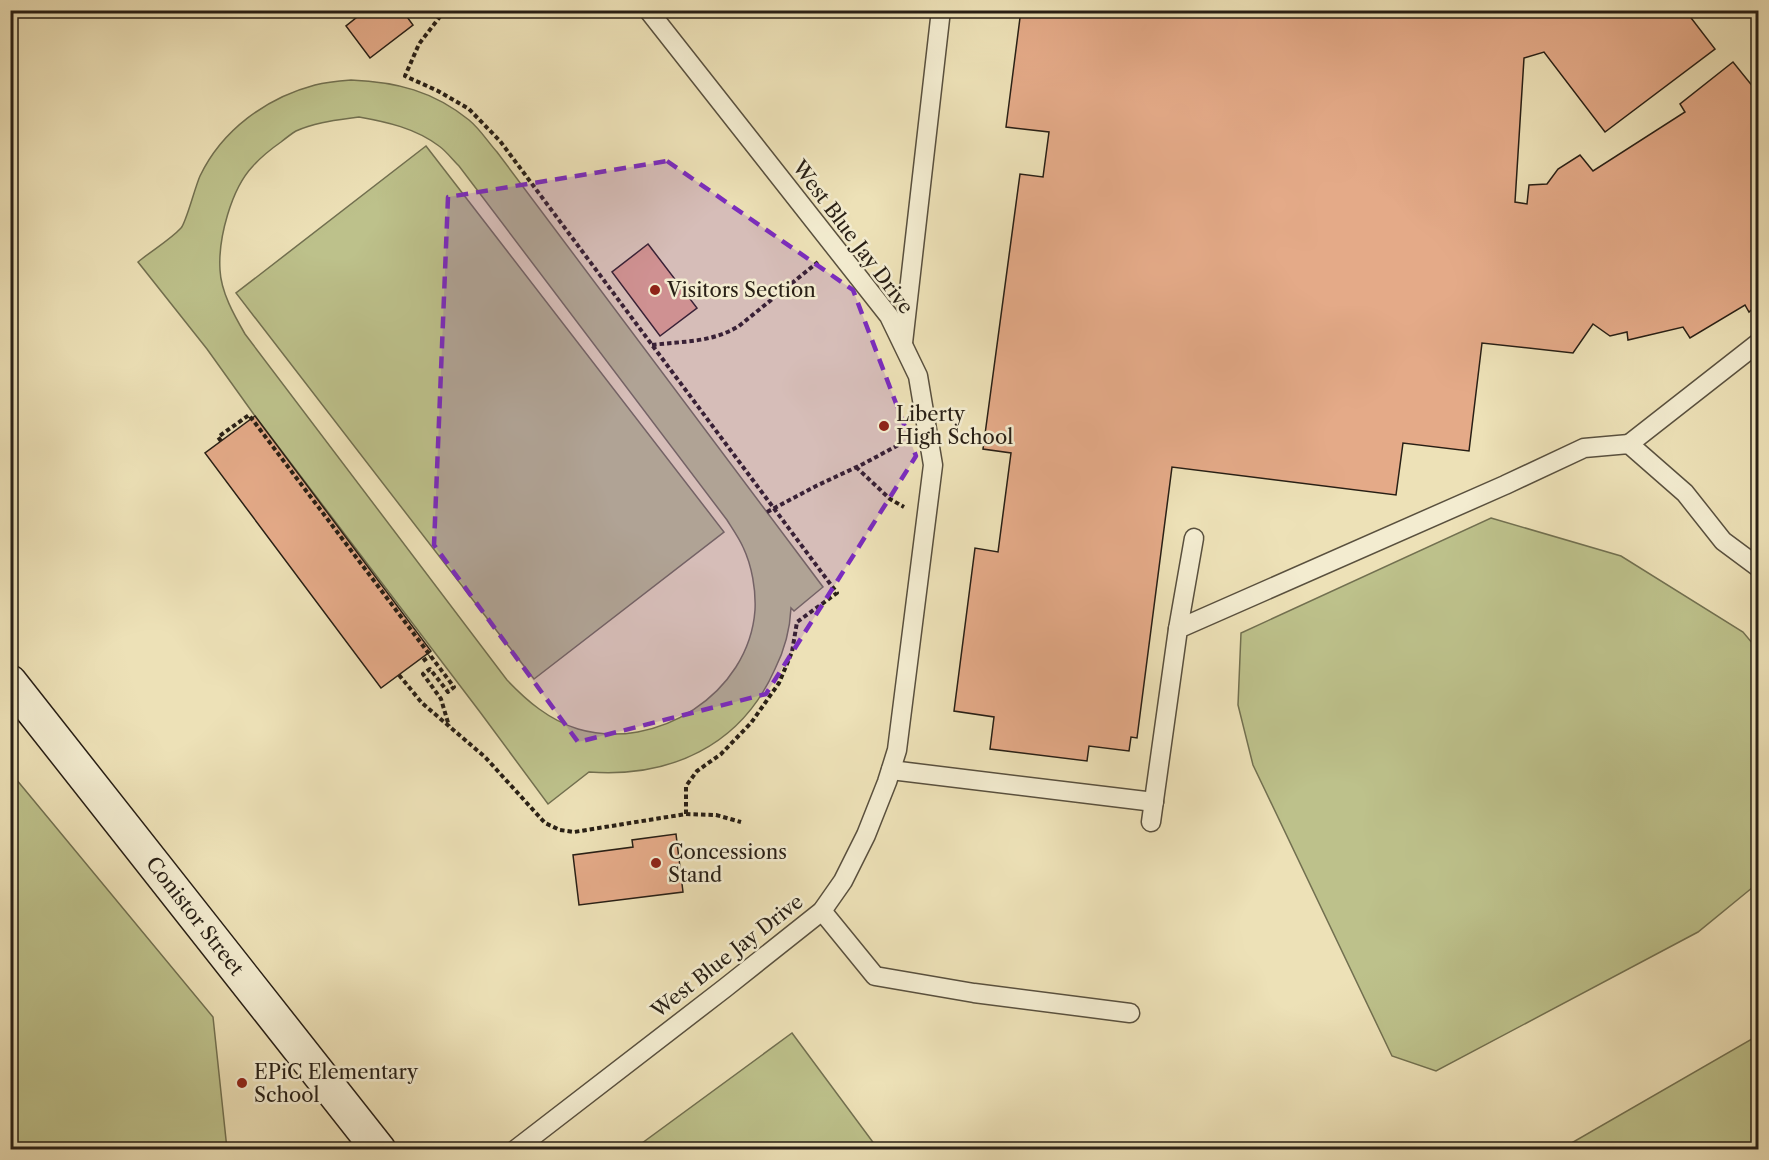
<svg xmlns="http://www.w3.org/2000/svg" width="1769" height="1160" viewBox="0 0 1769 1160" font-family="'Libre Caslon Text',serif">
<rect width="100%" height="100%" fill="#ede1b7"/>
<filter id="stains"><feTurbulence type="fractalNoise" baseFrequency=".00333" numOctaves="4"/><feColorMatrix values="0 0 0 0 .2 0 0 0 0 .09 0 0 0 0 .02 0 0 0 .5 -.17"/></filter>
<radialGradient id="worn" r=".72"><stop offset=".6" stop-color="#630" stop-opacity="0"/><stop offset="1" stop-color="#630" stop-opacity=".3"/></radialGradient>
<g fill="#bdc18b" stroke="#727050" stroke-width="1.5" fill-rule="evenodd">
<path d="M351,80C397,82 433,91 469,120C480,129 488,142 497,152L823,587L794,611L791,608C790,630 785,649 775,669C741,746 670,778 589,772L548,804L480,712L255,416L207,349L138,262C151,251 170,240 181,228C186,223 195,187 200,176C222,130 266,98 315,85C327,82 339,81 351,80ZM359,117C387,122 415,128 439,146C446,151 452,159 459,166L727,520C732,528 739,538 743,547C752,566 756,590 755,610C749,694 656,752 578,729C549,720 527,701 507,680L245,334C234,315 221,292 220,270C218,239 231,189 253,166C261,157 271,149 281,142C286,138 291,134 296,131C315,122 338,120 359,117Z"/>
<polygon points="426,146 724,532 534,679 236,293"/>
<polygon points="1491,518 1621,556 1743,632 1758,650 1758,883 1698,932 1436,1071 1392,1056 1253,765 1238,705 1241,633"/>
<polygon points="11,773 213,1017 227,1149 11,1149"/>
<polygon points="792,1033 878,1149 634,1149"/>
<polygon points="1757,1036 1758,1038 1758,1149 1561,1149"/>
</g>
<g fill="#e4aa88" stroke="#281f15" stroke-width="1.5">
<polygon points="366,10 402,10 413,25 370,58 346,26"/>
<polygon points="1021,10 1685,10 1715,49 1605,132 1544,52 1524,58 1515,202 1527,204 1529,185 1547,184 1558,169 1580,155 1593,171 1685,112 1680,104 1733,62 1758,93 1758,106 1755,108 1758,114 1758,304 1749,312 1745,305 1690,338 1683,327 1628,340 1627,332 1610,336 1593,324 1573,353 1482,343 1469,451 1403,443 1396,495 1172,467 1137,738 1131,737 1129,751 1089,746 1087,761 990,749 994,717 954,711 975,548 998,552 1011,453 983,449 1020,174 1043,177 1049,132 1006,127"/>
<polygon points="648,244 697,308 660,336 612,272"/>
<polygon points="255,416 431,651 381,688 205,453"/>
<polygon points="676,834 683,892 579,905 573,855 633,847 632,840"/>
</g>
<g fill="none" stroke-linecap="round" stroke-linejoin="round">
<defs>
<g id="lane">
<polyline points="903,343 941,10"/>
<polyline points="1629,444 1758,343"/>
<polyline points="1178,629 1194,538"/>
<polyline points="891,770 1154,802"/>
<polyline points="1151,822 1178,629 1505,485 1584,448 1629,444 1685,493 1723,541 1758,567"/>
<polyline points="822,911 875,976 974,993 1130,1013"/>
<polyline points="515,1150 725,988 822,911 843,881 866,835 887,782 897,750 933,465 918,376 889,316 648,10"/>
</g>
<polyline id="secondary" points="10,682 379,1150"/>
</defs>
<use href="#lane" stroke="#59503e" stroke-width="21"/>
<use href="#secondary" stroke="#281f15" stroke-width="36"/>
<g stroke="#281f15" stroke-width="4" stroke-dasharray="4.5 3" stroke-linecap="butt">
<polyline points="445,10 419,44 405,76 438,91 469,109 500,141 837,593 797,622 792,652 779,683 751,723 721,754 697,771 686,786 686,814"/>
<path d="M652,345C683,341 711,343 739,326L818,262"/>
<polyline points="221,441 218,437 249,415 454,687 448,692 430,669 423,674 441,699 449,726"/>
<polyline points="856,467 890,499 904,507"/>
<polyline points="767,512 816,486 863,464 904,442"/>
<polyline points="423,661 430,656"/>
<polyline points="399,675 422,703 485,757 545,823 560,830 574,832 686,814 716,815 741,822"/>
<polyline points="939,1150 942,1147"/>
</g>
<use href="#lane" stroke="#f3ecd0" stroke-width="18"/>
<use href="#secondary" stroke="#f3ecd0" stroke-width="33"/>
</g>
<path fill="#7b2cbf" fill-opacity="0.2" stroke="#7b2cbf" stroke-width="4.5" stroke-dasharray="12 8" stroke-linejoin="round" d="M667,161L853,290L916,456L766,694L578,742L434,545L448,197Z"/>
<g fill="#8f2418" stroke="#f3ecd0" stroke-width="2">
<circle cx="655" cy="290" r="6"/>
<circle cx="884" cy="426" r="6"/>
<circle cx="656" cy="863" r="6"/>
<circle cx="242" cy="1083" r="6"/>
</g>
<g text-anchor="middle" stroke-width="5" stroke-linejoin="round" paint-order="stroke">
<g font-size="20" fill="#281f15" stroke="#f3ecd0">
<text transform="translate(853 237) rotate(53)" y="7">West Blue Jay Drive</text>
<text transform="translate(195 916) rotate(52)" y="7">Conistor Street</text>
<text transform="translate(727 956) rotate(-38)" y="7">West Blue Jay Drive</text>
</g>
<g font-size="20" fill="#281f15" stroke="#f3ecd0" text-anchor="start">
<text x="667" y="297">Visitors Section</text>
<text x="896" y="421">Liberty<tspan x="896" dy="23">High School</tspan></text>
<text x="668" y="859">Concessions<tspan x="668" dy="23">Stand</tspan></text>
<text x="254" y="1079">EPiC Elementary<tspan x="254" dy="23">School</tspan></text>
</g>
</g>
<rect width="1769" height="1160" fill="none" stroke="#ede1b7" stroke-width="36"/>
<rect x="12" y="12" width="1745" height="1136" fill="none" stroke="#281f15" stroke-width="3"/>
<rect x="18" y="18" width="1733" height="1124" fill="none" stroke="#281f15" stroke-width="1.5"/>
<rect width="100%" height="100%" filter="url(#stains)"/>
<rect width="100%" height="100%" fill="url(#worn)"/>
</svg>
